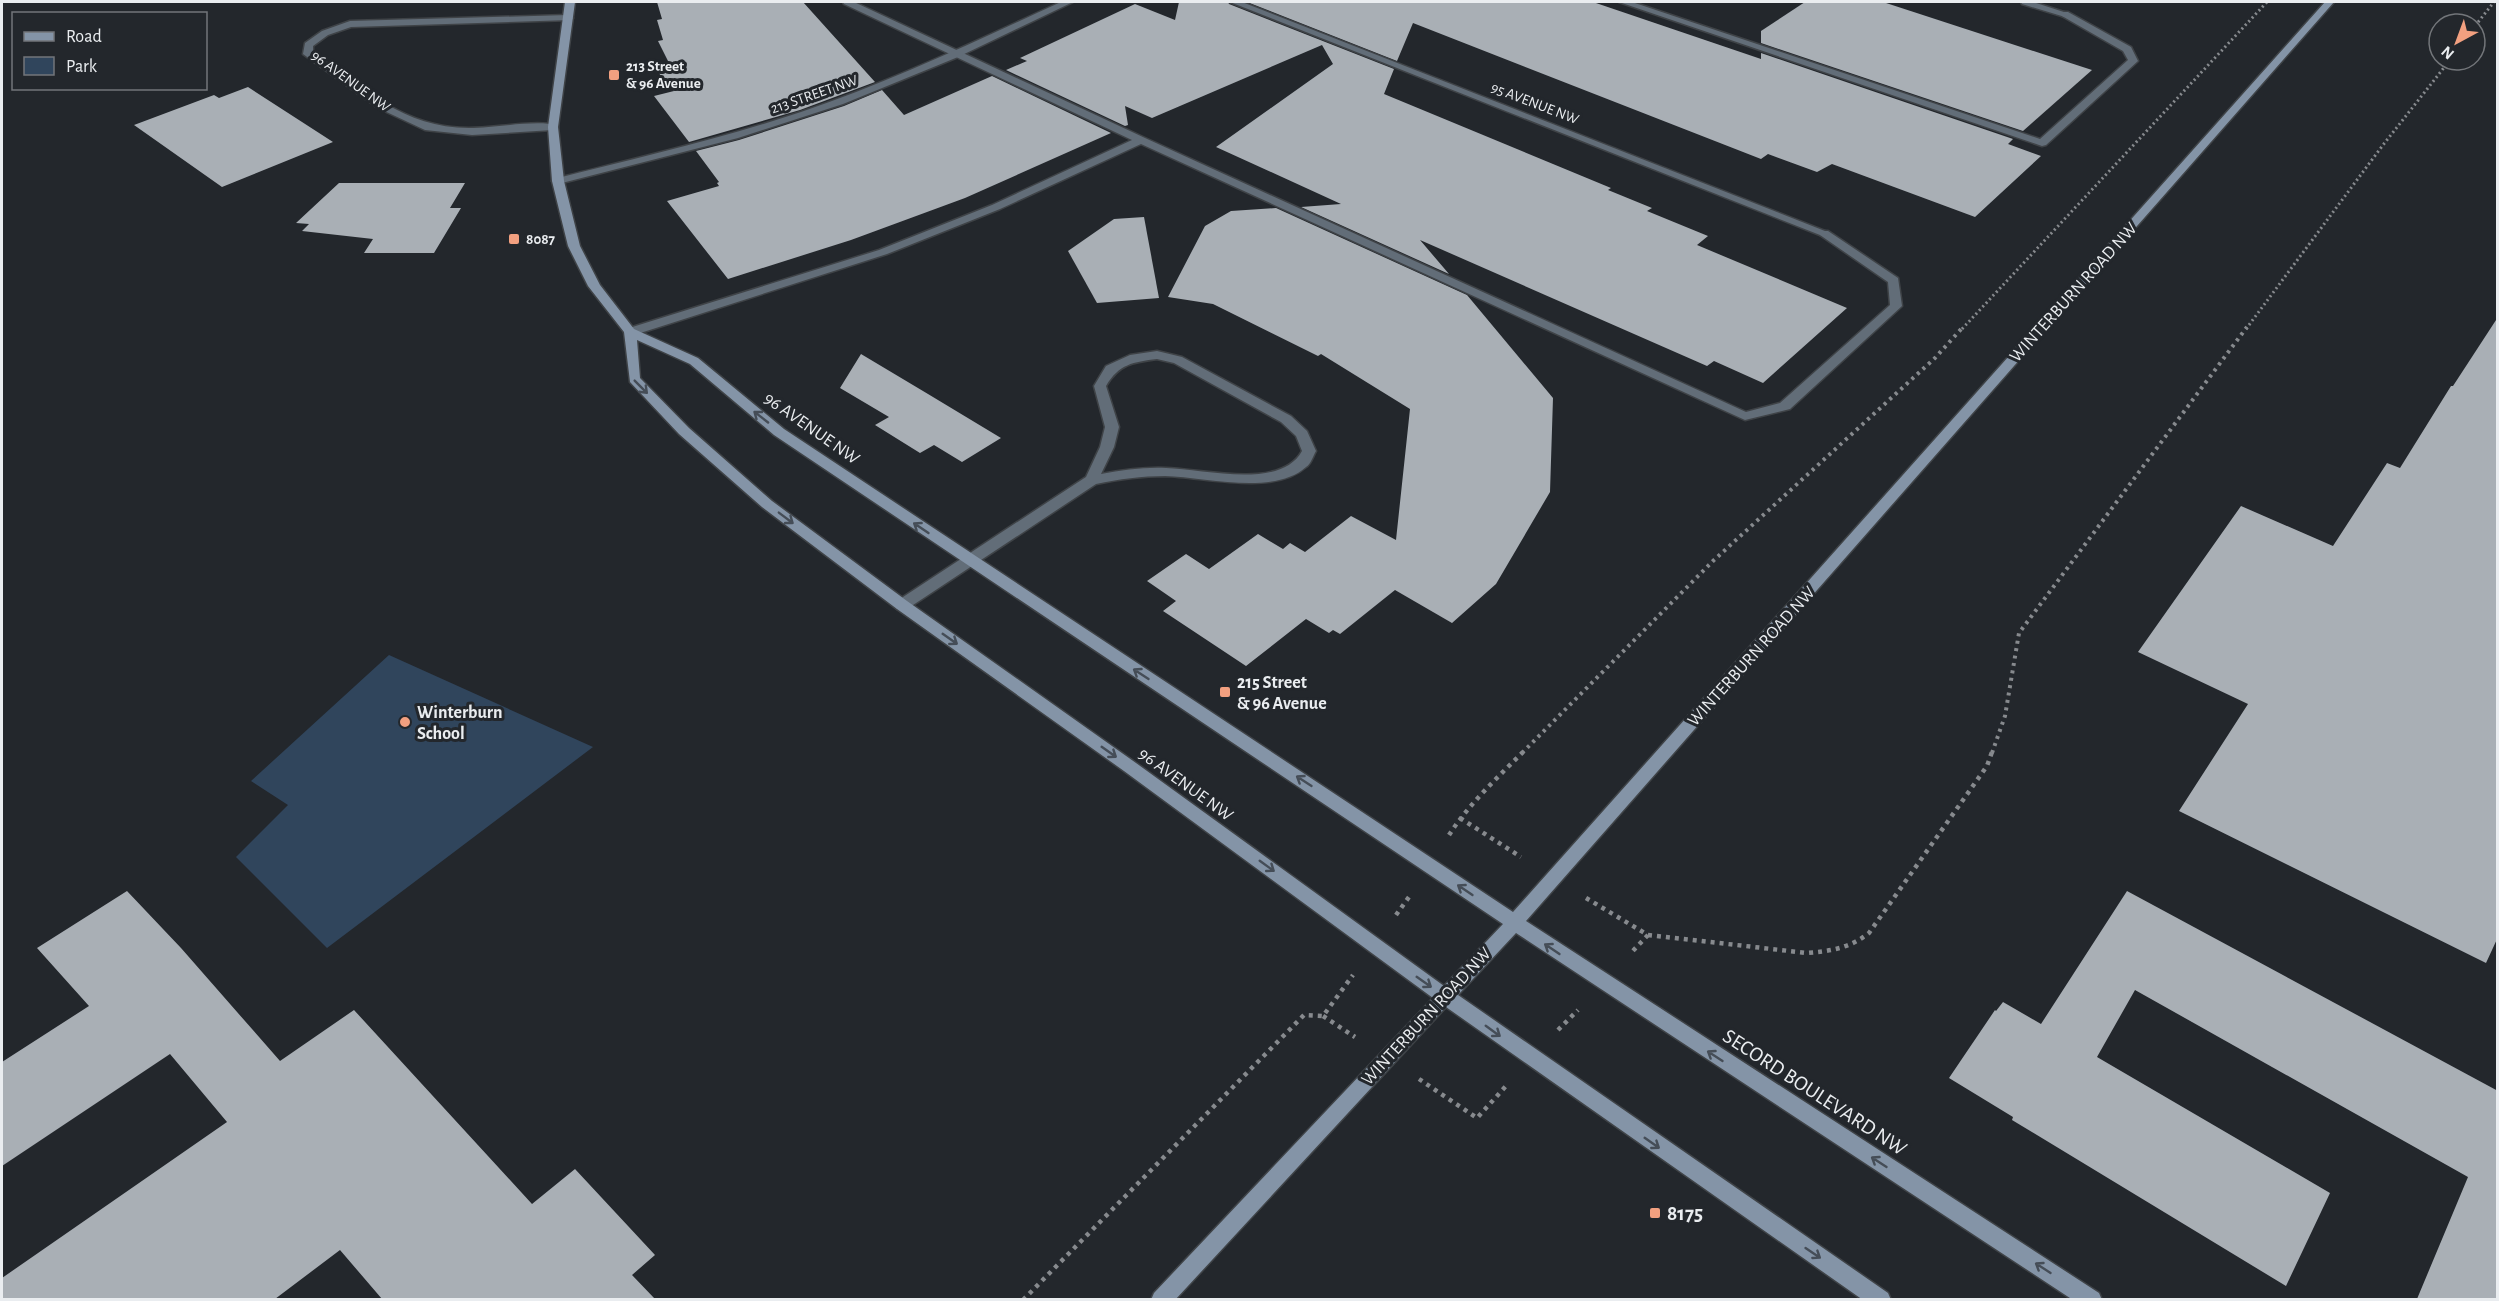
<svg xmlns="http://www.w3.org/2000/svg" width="2499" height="1301" viewBox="0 0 2499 1301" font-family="'Alegreya Sans',sans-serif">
<rect width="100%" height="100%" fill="#23272c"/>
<polygon fill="#30455c" points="389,655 593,747 327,948 236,857 288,805 251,781"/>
<g fill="#a9afb5">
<polygon points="657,2 803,2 875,82 800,110 689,142 654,96 674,91 657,71 671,67 658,41 663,40 657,20 662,19"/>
<polygon points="1179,2 1228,2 1229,4 1394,69 1384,94 1611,188 1608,190 1652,208 1647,211 1708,236 1697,245 1847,308 1763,383 1714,361 1707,366 1420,240 1449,274 1301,207 1341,204 1216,147 1333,64 1322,45 1152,118 1125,106 1128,125 1125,126 1006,70 1027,61 1020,58 1135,4 1175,20"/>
<polygon points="1247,2 1593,2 1761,59 1761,53 2013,139 2008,144 2041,156 1975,217 1832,164 1817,172 1768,154 1761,159 1413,23 1397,61"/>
<polygon points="1805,2 1883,2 2092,70 2023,131 1761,43 1761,31"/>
<polygon points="992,76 1111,133 965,198 851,240 728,279 667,201 719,186 717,183 719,182 696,151 739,140 844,106 882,90 904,115"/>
<polygon points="248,87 333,142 222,187 134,125 214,95 219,98"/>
<polygon points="339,183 465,183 450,208 461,208 434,253 364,253 373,239 302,231 309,224 296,223"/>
<polygon points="1276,208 1467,295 1553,398 1550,492 1496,584 1452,623 1395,590 1340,634 1333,630 1329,633 1306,619 1246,666 1163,611 1176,601 1147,581 1186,554 1209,569 1258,534 1283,549 1290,543 1305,552 1351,516 1396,540 1410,409 1321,354 1318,356 1213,304 1168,297 1205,226 1231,211"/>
<polygon points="1144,217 1159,298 1097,303 1068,251 1114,219"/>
<polygon points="2498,317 2498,937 2486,963 2179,811 2248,704 2138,652 2241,506 2333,546 2387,463 2400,468 2451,386 2453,386"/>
<polygon points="861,354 928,394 1001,438 962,462 934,445 920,453 875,425 889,417 840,388"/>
<polygon points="127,891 181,948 280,1061 354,1010 532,1204 575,1169 655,1255 632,1275 655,1299 382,1299 340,1250 275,1299 2,1299 2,1278 227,1122 170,1054 2,1166 2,1062 89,1006 37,948"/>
<polygon points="2127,891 2498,1091 2498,1299 2417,1299 2468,1177 2135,990 2097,1057 2330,1193 2286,1286 2012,1120 2013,1117 1949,1078 1995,1010 1996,1011 2003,1002 2041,1024"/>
</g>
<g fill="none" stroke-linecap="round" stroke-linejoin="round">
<defs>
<g id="lane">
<polygon points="843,2 854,2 1145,138 1746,412 1780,403 1890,305 1888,282 1820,235 1820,231 1828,231 1898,278 1902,306 1790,409 1745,420 1141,144 1000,209 887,254 634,335 626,335 624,332 626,329 879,250 992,205 1132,140 844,4"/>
<polygon points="1619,2 1632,2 2040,139 2128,60 2123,51 2062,16 2062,12 2068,12 2131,47 2138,61 2046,145 2042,146"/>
</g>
<g id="street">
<path d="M1061,2H1073L958,57L843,104L738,138L558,184L552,181L554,179C637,158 720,139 801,112C890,82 976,41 1061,2Z"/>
<polygon points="1230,2 1242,2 1830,233 1824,236 1820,235"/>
<polygon points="2021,2 2033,2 2070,14 2065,17 2022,4"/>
<path d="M568,15L573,18L571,20L351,27L328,35L313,46V53C363,88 404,128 469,128C495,128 533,120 557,125L558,127L553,130L472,135L425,130L378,108L303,54L305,43L322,31L350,21Z"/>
<path d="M1157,351L1182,357L1291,416L1307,431L1316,451C1313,456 1311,464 1306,467C1274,496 1205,477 1165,476C1142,476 1119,479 1096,484L907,609H897L895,605L897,601L1086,477L1100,447L1105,427L1094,386L1106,366L1130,355ZM1157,359L1174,363L1281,422L1296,436L1302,451C1281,490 1204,469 1166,468C1144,467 1123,470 1101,474L1114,447L1119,427L1106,386C1119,364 1133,362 1157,359Z"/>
</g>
<path id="secondary" d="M565,2H575L558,127L564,181L580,246L600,285L634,329L698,358L784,429L1513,912L2325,2H2334L1526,921L2099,1293L2102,1300H2073L1516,933L1458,995L1888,1293L1891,1300H1863L1446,1007L1175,1300H1151L1154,1293L1433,998L1124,771L897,609L762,507L679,434L630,382L624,332L588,286L568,246L552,181L548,127ZM637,340L690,364L774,435L1503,924L1444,986L1136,763L907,601L772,501L689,428L640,378Z"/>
</defs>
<use href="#lane" stroke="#3f4347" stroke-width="3"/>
<use href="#street" stroke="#3f4347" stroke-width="3"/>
<use href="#secondary" stroke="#3f4347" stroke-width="3"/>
<g stroke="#878a8e" stroke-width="3" stroke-dasharray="2 3" stroke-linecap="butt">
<polyline points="2475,26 2494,2"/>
<polyline points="1962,329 2267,2"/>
<polyline points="2246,329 2383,145 2450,60"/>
</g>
<g stroke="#878a8e" stroke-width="4" stroke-dasharray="3 4.5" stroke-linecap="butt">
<polyline points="1522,753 1713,561 1935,358 1963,327"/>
<polyline points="1992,753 2005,716 2019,633 2247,327"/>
</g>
<g stroke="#878a8e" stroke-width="4.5" stroke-dasharray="4 5" stroke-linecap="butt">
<polyline points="1460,818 1521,857"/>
<path d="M1449,835C1469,804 1497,778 1523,752"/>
<polyline points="1586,898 1648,935 1630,954"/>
<polyline points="1396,915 1409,897"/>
<path d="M1648,935L1807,953C1831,951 1850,948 1869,933L1987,766L1992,752"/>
<polyline points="1323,1016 1355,1037"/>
<polyline points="1558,1030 1578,1010"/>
<polyline points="1419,1079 1477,1118 1506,1086"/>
<polyline points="1023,1300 1304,1015 1323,1016 1353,975"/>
</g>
<use href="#lane" fill="#626d78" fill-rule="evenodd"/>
<use href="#street" fill="#626d78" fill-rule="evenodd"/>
<use href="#secondary" fill="#8494a7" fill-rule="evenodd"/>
</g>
<defs><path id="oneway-shaft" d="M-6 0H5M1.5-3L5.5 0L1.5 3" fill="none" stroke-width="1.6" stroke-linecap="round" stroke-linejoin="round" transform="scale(1.5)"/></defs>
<g stroke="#454d57">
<use href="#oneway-shaft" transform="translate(641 387) rotate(45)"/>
<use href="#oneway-shaft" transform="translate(761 417) rotate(-142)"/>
<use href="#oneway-shaft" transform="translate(786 518) rotate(37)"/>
<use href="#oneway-shaft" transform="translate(921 528) rotate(-146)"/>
<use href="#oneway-shaft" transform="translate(950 639) rotate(35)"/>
<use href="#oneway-shaft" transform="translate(1141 674) rotate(-147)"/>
<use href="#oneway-shaft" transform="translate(1109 752) rotate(35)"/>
<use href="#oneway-shaft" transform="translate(1304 781) rotate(-147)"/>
<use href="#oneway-shaft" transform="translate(1267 866) rotate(36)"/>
<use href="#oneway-shaft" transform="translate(1465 890) rotate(-146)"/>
<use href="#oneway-shaft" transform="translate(1552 949) rotate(-146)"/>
<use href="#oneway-shaft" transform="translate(1424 982) rotate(35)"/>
<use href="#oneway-shaft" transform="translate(1493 1031) rotate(36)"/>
<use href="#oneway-shaft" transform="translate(1715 1056) rotate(-147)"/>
<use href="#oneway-shaft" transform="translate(1652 1143) rotate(35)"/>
<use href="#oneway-shaft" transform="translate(1879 1162) rotate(-147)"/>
<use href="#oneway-shaft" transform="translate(1813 1253) rotate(34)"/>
<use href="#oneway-shaft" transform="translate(2043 1268) rotate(-147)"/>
</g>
<g fill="#f2a080" stroke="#23272c" stroke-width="2">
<rect x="608" y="69" width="12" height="12" rx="3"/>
<rect x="508" y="233" width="12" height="12" rx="3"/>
<rect x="1219" y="686" width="12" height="12" rx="3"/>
<circle cx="405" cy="722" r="6"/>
<rect x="1649" y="1207" width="12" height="12" rx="3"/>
</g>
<g text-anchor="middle" stroke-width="6" stroke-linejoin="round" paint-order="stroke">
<g font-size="15" font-weight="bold" fill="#eaedf0" stroke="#23272c" text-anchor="start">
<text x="626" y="71">213 Street<tspan x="626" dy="17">&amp; 96 Avenue</tspan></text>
<text x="526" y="244">8087</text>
</g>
<g font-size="15" fill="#eaedf0" stroke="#23272c">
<text transform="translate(351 81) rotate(36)" y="5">96 AVENUE NW</text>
<text transform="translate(814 94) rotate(-19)" y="5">213 STREET NW</text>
<text transform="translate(1535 103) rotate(21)" y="5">95 AVENUE NW</text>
</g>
<g font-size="18" fill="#eaedf0" stroke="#23272c">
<text transform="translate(2073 292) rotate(-48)" y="6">WINTERBURN ROAD NW</text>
<text transform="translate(812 428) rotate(35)" y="6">96 AVENUE NW</text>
<text transform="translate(1751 656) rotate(-48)" y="6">WINTERBURN ROAD NW</text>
<text transform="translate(1186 784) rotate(36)" y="6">96 AVENUE NW</text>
<text transform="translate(1426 1016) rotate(-47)" y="6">WINTERBURN ROAD NW</text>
</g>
<g font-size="18" font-weight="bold" fill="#eaedf0" stroke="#23272c" text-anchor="start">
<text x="1237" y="688">215 Street<tspan x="1237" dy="21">&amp; 96 Avenue</tspan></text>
<text x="417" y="718">Winterburn<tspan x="417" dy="21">School</tspan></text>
</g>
<g font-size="21" fill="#eaedf0" stroke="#23272c">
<text transform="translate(1815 1092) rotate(33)" y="7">SECORD BOULEVARD NW</text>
</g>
<g font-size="21" font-weight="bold" fill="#eaedf0" stroke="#23272c" text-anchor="start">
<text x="1667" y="1220">8175</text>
</g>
</g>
<rect width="2499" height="1301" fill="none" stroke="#eaedf0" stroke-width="6"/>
<rect x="12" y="12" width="195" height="78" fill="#23272c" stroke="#73767a" stroke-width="1.5"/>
<rect x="24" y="32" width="30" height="9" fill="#8494a7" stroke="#73767a" stroke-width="1.5"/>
<text x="66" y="42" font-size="18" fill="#eaedf0">Road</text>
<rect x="24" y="57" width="30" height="18" fill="#30455c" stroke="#73767a" stroke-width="1.5"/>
<text x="66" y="72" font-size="18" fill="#eaedf0">Park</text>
<g transform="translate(2457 42) rotate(221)"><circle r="28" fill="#23272c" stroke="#73767a" stroke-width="1.5"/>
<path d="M0-4.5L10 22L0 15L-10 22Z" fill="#f2a080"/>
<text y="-9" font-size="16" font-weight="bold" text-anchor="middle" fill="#eaedf0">N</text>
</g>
</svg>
